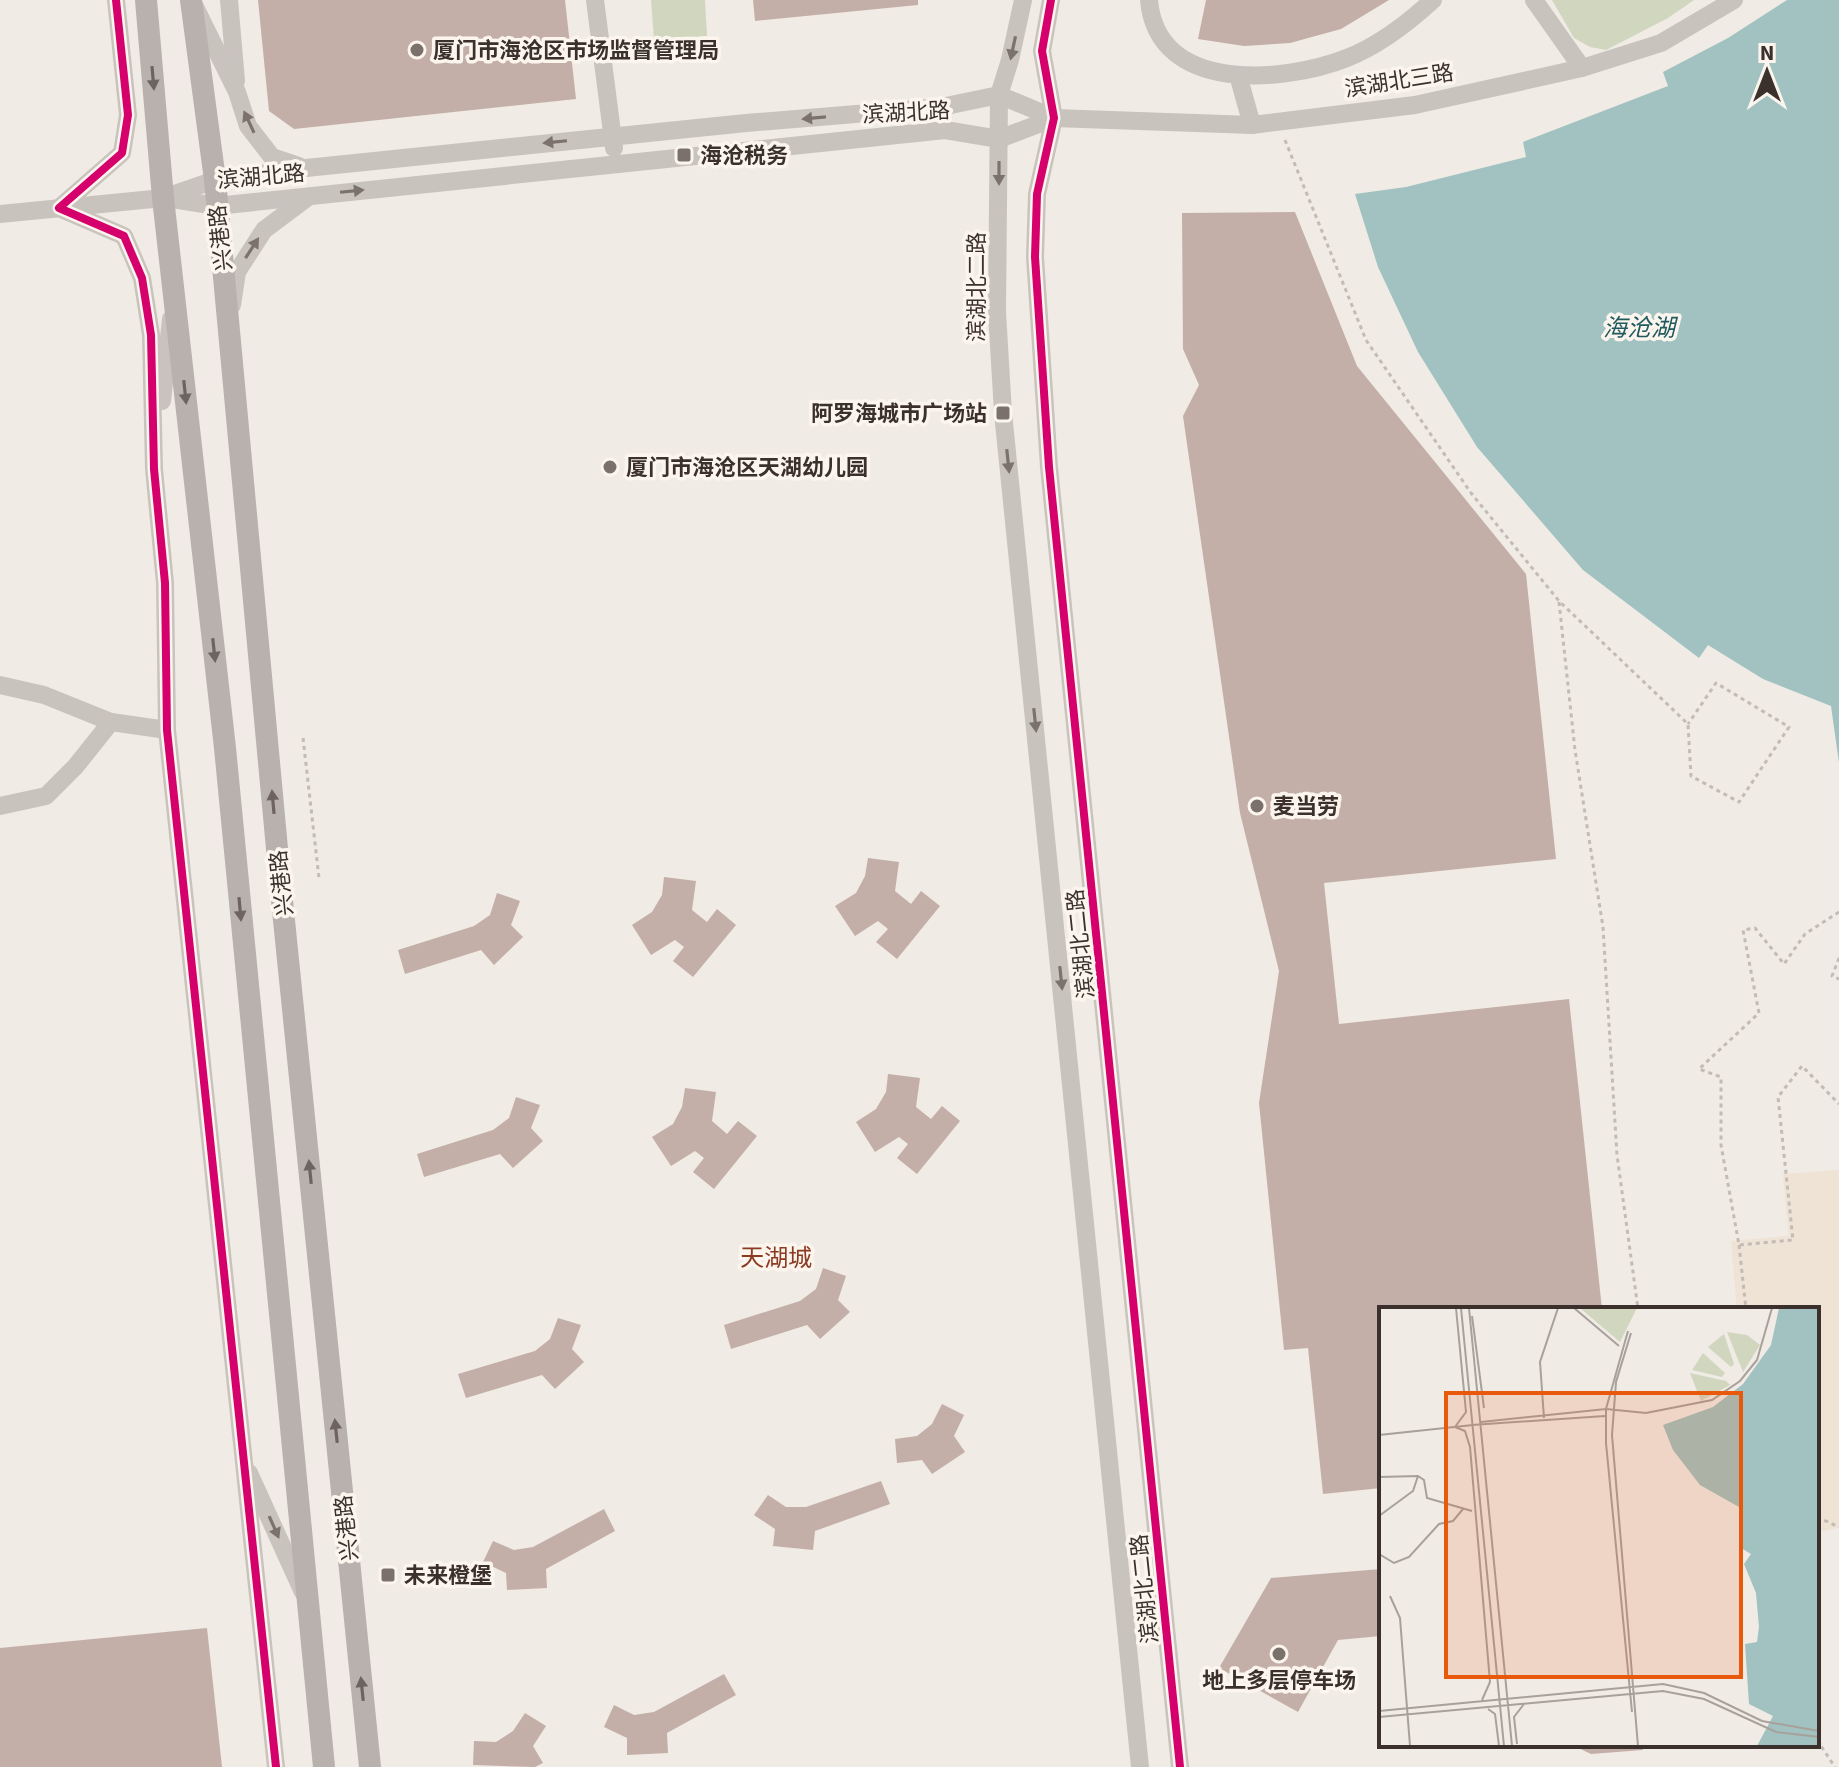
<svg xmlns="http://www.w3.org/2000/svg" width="1839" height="1767" viewBox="0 0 1839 1767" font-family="'Source Sans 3','Noto Sans SC',sans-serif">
<rect width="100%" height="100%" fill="#f0ebe5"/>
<g fill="#d1d6bf">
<polygon points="651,0 705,0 707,36 654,40"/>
<polygon points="1552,0 1694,0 1668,18 1606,50 1590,47 1574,38"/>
</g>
<polygon fill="#eee3d5" points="1839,1170 1839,1528 1817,1532 1817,1309 1737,1309 1731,1241 1789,1236 1783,1174"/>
<polygon fill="#a1c2c1" points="1787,0 1839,0 1839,763 1831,706 1763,679 1708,645 1699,658 1583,570 1477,447 1418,352 1378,267 1355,194 1406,187 1526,157 1523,142 1668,86 1663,72 1728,38"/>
<g fill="#c3afa7">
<polygon points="258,0 565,0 576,99 294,129 269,111"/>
<polygon points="753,0 918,0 918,5 755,21"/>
<polygon points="1206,0 1389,0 1341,29 1290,43 1244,46 1198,39"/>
<polygon points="1295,212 1357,366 1526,574 1556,859 1324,883 1339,1024 1569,999 1602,1309 1381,1309 1381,1488 1323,1494 1308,1348 1284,1350 1259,1103 1279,971 1240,813 1183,416 1199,385 1183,349 1182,213"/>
<polygon points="868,858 899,862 895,891 911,904 921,891 940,906 897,959 876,942 888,929 878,921 855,936 835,906 856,893 865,876"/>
<polygon points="664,877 696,881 692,910 707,922 717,909 736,925 693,977 673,961 684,947 675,940 651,955 632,925 652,912 662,895"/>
<polygon points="497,893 520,901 511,925 523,937 494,965 481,950 405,974 398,950 474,926 490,915"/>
<polygon points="888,1074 920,1078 916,1107 931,1119 942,1106 960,1121 917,1174 897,1158 908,1144 899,1137 875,1152 856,1122 876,1109 886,1092"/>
<polygon points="685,1088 716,1092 712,1121 727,1134 738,1121 757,1136 714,1189 693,1172 704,1158 695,1151 671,1166 652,1137 673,1124 682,1107"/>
<polygon points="516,1097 540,1105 531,1128 543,1141 513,1168 500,1154 424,1177 417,1154 493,1130 509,1118"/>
<polygon points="823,1268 846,1276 838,1300 850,1312 820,1339 807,1325 731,1349 724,1325 800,1301 816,1289"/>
<polygon points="558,1318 581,1325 572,1349 584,1362 555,1389 542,1375 466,1398 458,1374 535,1351 550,1339"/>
<polygon points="942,1404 964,1415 954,1436 965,1452 932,1474 922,1460 897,1463 895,1439 917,1436 932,1424"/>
<polygon points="881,1481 890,1504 815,1531 813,1550 773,1546 775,1529 754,1515 768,1495 786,1507 806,1507"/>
<polygon points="604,1509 615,1531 546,1569 547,1588 507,1590 506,1573 483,1562 493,1541 514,1550 533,1547"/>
<polygon points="1381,1569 1381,1636 1338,1640 1298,1712 1219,1668 1271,1578"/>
<polygon points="207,1628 222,1767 0,1767 0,1648"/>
<polygon points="724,1674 736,1695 667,1733 668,1753 627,1755 627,1738 604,1727 614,1705 634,1715 654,1712"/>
<polygon points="525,1713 546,1726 533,1746 543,1763 535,1767 473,1765 474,1741 496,1742 513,1731"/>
<polygon points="1572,1745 1643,1745 1643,1750 1591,1754"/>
</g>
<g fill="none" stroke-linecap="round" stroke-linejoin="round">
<g stroke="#c2bbb6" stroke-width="3" stroke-dasharray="4 4" stroke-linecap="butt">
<polyline points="1285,140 1366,340 1471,493 1559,601 1688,724 1691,776 1739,802 1789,727 1716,683 1688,724"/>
<polyline points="1559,602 1575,750 1603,927 1617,1155 1638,1309"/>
<polyline points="303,738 319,878"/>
<polyline points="1839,912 1805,934 1784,964 1755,928 1743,930 1759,1013 1699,1069 1721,1077 1721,1145 1739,1245 1793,1240 1778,1097 1802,1066 1839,1104"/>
<polyline points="1839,958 1832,976 1839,979"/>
<polyline points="1739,1245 1746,1309"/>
<polyline points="1817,1517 1839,1527"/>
<polyline points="1817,1740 1835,1767"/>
</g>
<g stroke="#c9c3be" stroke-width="18">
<polyline points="116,0 128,115 122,153 59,208 124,236 142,278 151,335 154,469 165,583 167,730 276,1767"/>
<polyline points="229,0 236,81"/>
<polyline points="595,0 614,148"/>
<polyline points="1023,0 1010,60 999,95 997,312 1003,413 1140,1767"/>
<polyline points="1051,0 1042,51 1054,118 1037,194 1035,257 1049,467 1180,1767"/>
<path d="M1149,0C1157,94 1283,83 1347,58C1378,46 1408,23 1433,0"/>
<polyline points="1534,0 1582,68"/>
<polyline points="195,7 237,92 248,126 272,157 299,166"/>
<polyline points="1238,75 1252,125"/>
<polyline points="166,198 216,206 945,130 999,139 1054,118"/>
<polyline points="0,214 163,198 215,180 306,168 746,123 941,107 999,95 1054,118 1252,125 1415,105 1582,68 1661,43 1734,0"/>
<polyline points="232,305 237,272 264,230 308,197"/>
<polyline points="162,401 171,319"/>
<polyline points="0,685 44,695 111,722 167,730"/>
<polyline points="0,806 46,796 75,767 111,722"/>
<polyline points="249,1473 303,1592"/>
</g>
<g stroke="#b8b1ad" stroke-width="22">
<polyline points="146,0 163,198 225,748 324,1767"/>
<polyline points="191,0 215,180 280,881 370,1767"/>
</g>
<defs>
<g id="cycleway">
<polyline points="116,0 128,115 122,153 59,208 124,236 142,278 151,335 154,469 165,583 167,730 276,1767"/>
<polyline points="1051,0 1042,51 1054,118 1037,194 1035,257 1049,467 1180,1767"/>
</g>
</defs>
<use href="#cycleway" stroke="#fbf5ee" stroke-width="13"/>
<use href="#cycleway" stroke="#d6006c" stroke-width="8"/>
</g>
<defs><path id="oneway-solid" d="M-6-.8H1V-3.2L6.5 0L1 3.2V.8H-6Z" transform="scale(2)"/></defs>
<g fill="#7b726d">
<use href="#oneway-solid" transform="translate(1013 48) rotate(102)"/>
<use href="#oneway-solid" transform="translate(814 118) rotate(175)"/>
<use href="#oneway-solid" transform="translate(249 122) rotate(-115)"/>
<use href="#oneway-solid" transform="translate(555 142) rotate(174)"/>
<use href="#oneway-solid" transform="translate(999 173) rotate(90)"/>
<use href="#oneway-solid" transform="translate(352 191) rotate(-6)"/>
<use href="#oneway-solid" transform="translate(252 248) rotate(-57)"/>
<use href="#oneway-solid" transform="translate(1008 461) rotate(84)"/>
<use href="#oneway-solid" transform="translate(1035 720) rotate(84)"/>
<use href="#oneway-solid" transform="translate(1061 978) rotate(84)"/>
<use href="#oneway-solid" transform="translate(274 1527) rotate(66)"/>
</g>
<g fill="#6d645f">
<use href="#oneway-solid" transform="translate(153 78) rotate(85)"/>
<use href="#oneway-solid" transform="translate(185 392) rotate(84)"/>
<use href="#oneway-solid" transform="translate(214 650) rotate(84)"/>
<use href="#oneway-solid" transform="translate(273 802) rotate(-95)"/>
<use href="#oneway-solid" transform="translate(240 909) rotate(85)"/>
<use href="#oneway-solid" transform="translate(310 1172) rotate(-96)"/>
<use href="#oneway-solid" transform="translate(336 1431) rotate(-96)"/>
<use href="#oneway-solid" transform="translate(362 1689) rotate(-96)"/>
</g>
<g fill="#7a716c" stroke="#fbf5ee" stroke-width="3">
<circle cx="417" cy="50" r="8"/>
<rect x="676" y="147" width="16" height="16" rx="4"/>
<rect x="995" y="405" width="16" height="16" rx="4"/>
<circle cx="610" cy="467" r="8"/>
<circle cx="1257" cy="806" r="8"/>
<rect x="380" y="1567" width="16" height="16" rx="4"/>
<circle cx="1279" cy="1654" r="8"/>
</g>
<g text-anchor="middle" stroke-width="7" stroke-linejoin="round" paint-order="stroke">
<g font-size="22" font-weight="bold" fill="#3b302b" stroke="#fbf5ee" text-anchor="start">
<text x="433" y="58">厦门市海沧区市场监督管理局</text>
<text x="700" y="163">海沧税务</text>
<text x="987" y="421" text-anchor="end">阿罗海城市广场站</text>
<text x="626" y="475">厦门市海沧区天湖幼儿园</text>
<text x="1273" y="814">麦当劳</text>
<text x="404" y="1583">未来橙堡</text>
<text x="1279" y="1688" text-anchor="middle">地上多层停车场</text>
</g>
<g font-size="22" fill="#3b302b" stroke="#fbf5ee">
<text transform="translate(1399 80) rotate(-9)" y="8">滨湖北三路</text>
<text transform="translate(906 112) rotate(-3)" y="8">滨湖北路</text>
<text transform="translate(261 176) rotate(-5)" y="8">滨湖北路</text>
<text transform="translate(220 238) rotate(-96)" y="8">兴港路</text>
<text transform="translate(976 287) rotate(-90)" y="8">滨湖北二路</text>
<text transform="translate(281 883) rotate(-96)" y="8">兴港路</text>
<text transform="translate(1080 944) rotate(-96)" y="8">滨湖北二路</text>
<text transform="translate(346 1528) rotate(-96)" y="8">兴港路</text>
<text transform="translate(1144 1589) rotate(-96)" y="8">滨湖北二路</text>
</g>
<g font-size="24" font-style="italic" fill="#1f5a5e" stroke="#fbf5ee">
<text x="1639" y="336">海沧湖</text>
</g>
<g font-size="24" fill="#8c3b22" stroke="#fbf5ee">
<text x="776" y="1266">天湖城</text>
</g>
</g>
<g transform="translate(1379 1307)">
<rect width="440" height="440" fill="#f0ebe5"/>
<path d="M201,1H258L241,35ZM348,25L368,28L381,38L364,65ZM345,27L355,57L352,60L329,40ZM324,46L346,66L343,70L313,63ZM311,66L347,74L351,78L322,94Z" fill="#d1d6bf"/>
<path d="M400,1H440V439H378L394,409L370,397L366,337L378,335L380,320L377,286L365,257L372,247L362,241L360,200L321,178L294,143L284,118L334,100L364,77L392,38Z" fill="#a1c2c1"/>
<path fill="none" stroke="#a8a09b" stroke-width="2" d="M77,1L87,105L76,120L86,124L91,140L111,375L103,393M82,1L125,439M90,1L133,439M195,1L240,39M93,9L105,101M249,24L227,102V136L253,405M252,26L237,75L233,128L259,439M165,111L161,55L179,1M102,115L227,102L267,106L333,93L361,74L378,53L393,1M93,118L226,109M0,128L94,118M0,170L39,169L45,173L48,191L93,204M0,209L34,184L39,169M0,247L15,256L30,250L60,217L74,214L84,202M11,289L21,311L31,439M109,402L116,407L120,439M0,404L284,377L325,386L383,414L440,424M0,410L284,384L325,392L397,425L440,430M138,437L135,410L145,397"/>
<path fill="#e8590c" fill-opacity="0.15" stroke="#e8590c" stroke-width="4" d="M67,86H362V370H67Z"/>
<rect width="440" height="440" fill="none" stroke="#3b302b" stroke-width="4"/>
</g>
<g transform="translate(1767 72)" stroke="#fbf5ee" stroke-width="6" paint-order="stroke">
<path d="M0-6L14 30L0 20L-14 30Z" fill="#3b302b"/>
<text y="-12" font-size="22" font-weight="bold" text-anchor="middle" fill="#3b302b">N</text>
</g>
</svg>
